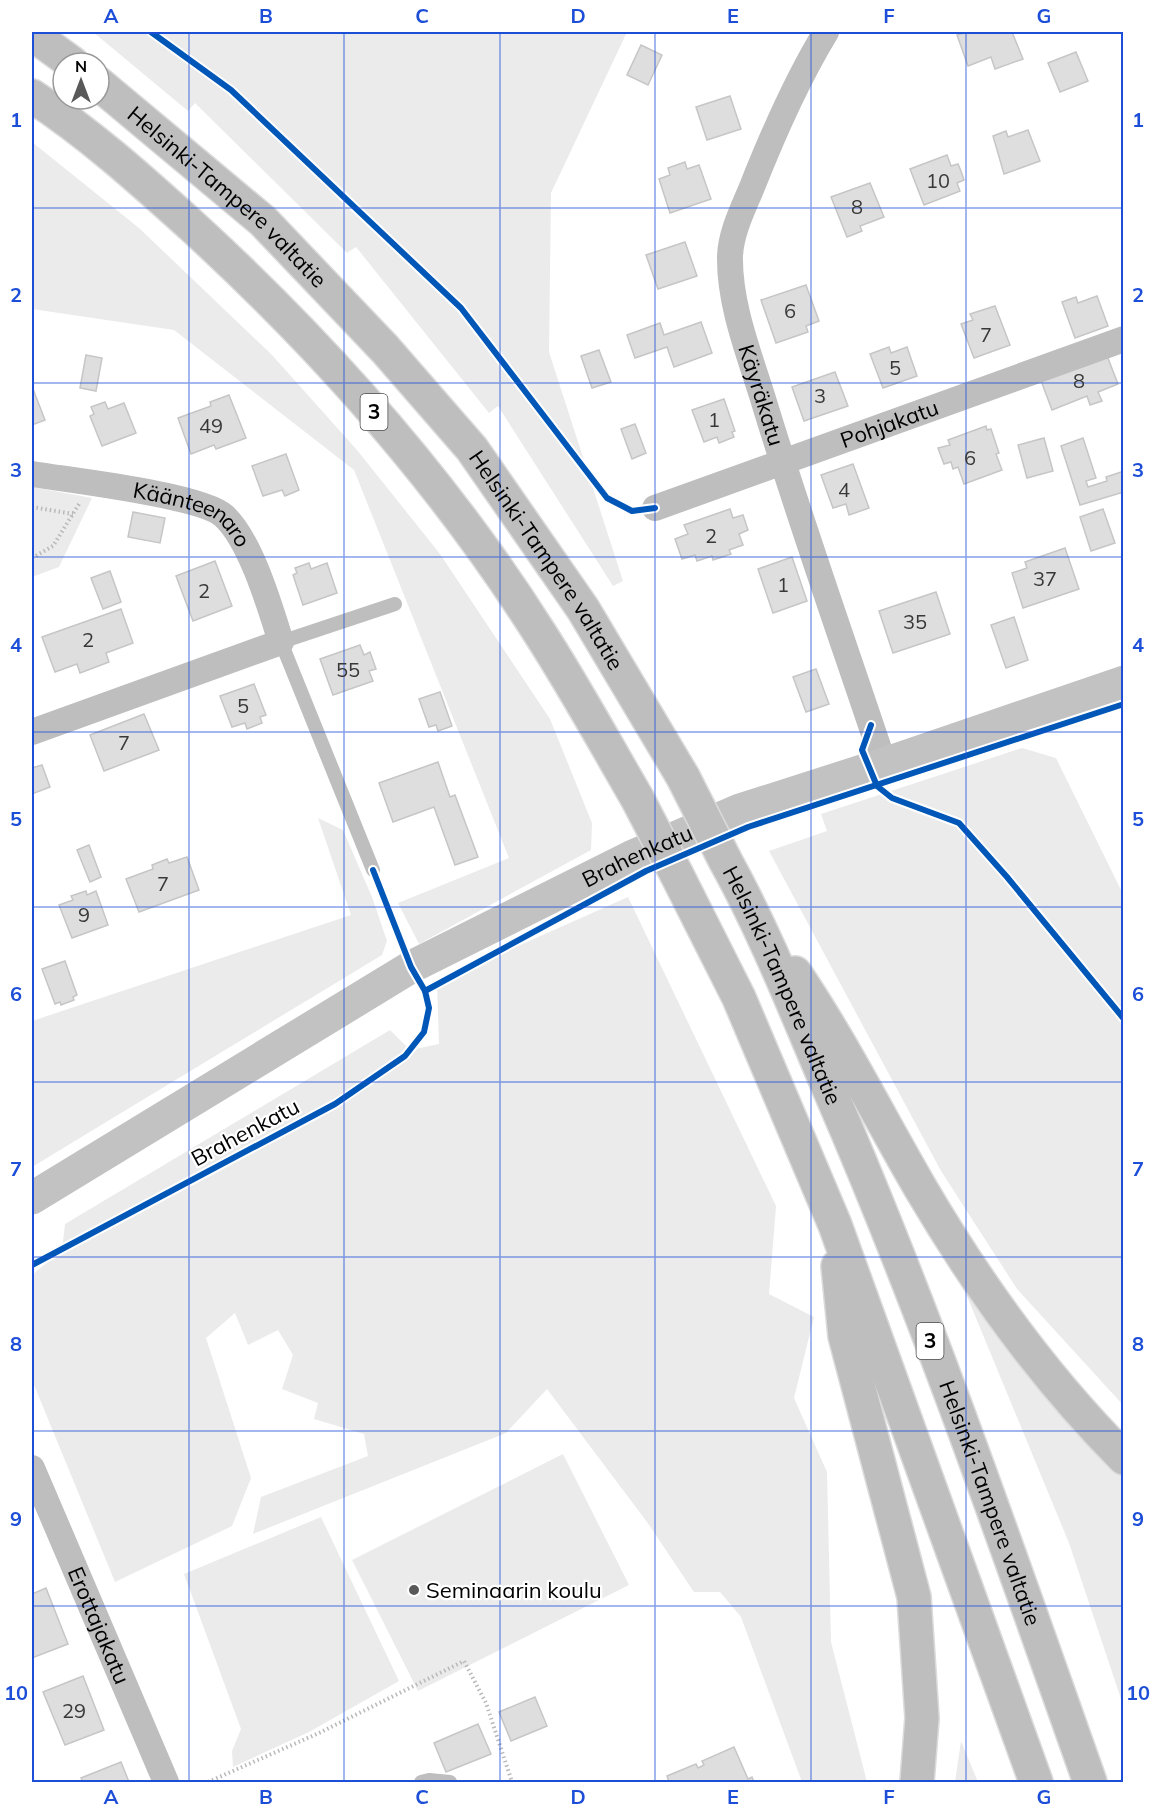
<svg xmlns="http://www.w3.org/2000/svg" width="1155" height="1814" viewBox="0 0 1155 1814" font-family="Mulish,sans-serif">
<rect width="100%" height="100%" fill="#fff"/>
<g fill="#ebebeb">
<polygon points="93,32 627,32 551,193 549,352 623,581 613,586 498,406 489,413 356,247 347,253 195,103 188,111"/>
<polygon points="32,142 139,228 272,355 357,450 440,554 550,719 592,823 591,850 419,944 398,903 509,858 354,470 174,330 32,309"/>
<polygon points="32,487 92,498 59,567 32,577"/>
<polygon points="1022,748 1056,758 1123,894 1123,1405 1017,1289 941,1171 769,851 827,831 821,814"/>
<polygon points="318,818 343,830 372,897 387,941 382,955 32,1167 32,1021 351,915"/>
<polygon points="628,897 776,1206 769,1294 814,1317 794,1398 827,1472 831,1642 867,1782 802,1782 741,1617 720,1592 694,1592 647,1522 547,1389 506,1433 253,1534 261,1497 368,1456 364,1434 314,1419 318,1403 282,1389 293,1355 278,1330 248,1345 235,1313 206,1338 251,1478 232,1526 115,1582 32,1380 32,1275 62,1250 65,1224 390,1030 410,1050 439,1044 437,982"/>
<polygon points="964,1289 1077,1434 1123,1478 1123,1705 1069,1543"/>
<polygon points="563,1454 629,1585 418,1691 352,1560"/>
<polygon points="321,1517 399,1681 309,1732 233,1767 232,1751 241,1729 184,1574"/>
<polygon points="961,1741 978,1782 955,1782"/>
</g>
<g fill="#dedede" stroke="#c6c6c6" stroke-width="1.5">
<polygon points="968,32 1012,32 1023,59 995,69 991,57 968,66 957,35"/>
<polygon points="641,45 662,55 648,85 627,75"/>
<polygon points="1076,52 1088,81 1060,92 1048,63"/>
<polygon points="730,96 741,129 707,140 696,107"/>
<polygon points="1028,130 1040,161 1004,174 993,136 1006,131 1008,137"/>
<polygon points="947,155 951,166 958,164 961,171 964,180 957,183 960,191 924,205 910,169"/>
<polygon points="685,162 687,169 699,165 711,199 670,213 659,179 670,175 668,168"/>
<polygon points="870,183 884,217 860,226 862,231 847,237 831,197"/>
<polygon points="685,242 697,276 658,289 646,255"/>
<polygon points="806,285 819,321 806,326 808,332 776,343 761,300"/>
<polygon points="1097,296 1108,326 1075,338 1062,302 1076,297 1078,303"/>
<polygon points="995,306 1010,345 974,358 961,324 973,320 970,314"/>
<polygon points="701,322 712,353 674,367 667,347 635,358 627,335 660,323 664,335"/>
<polygon points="889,347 891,353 907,347 917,376 883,388 870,354"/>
<polygon points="599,350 611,382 592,388 581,356"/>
<polygon points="1106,353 1118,384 1098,392 1102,401 1090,405 1087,396 1052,410 1040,378"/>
<polygon points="86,355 102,358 96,391 80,388"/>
<polygon points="835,372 848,406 804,421 792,387"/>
<polygon points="33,389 45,420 32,425 32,390"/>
<polygon points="229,395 246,438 216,449 214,445 191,454 178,418 211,406 210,402"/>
<polygon points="724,399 735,431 732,432 734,437 719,443 717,437 704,442 692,410"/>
<polygon points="105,402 108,409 124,403 136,433 102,446 90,416 94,414 91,407"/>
<polygon points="635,424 646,453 632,459 621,429"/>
<polygon points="986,426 987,430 991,429 999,453 996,454 1002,470 964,484 958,467 953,469 951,462 944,464 938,448 950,445 948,440"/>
<polygon points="1044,438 1053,471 1027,478 1018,445"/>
<polygon points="1083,438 1096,478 1086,481 1088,487 1107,481 1106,477 1124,471 1124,492 1080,505 1061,446"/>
<polygon points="286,454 299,490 285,496 282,490 263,496 252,466"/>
<polygon points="853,464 869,508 849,515 846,504 833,508 821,475"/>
<polygon points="730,509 733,518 743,515 748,530 739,534 743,545 729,550 731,554 713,560 712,556 697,561 695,555 682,559 675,539 688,534 684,525"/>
<polygon points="1103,509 1115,543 1091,551 1080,517"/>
<polygon points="133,512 165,518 160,543 128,537"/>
<polygon points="1065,548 1079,589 1023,608 1012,573 1027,568 1025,562"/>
<polygon points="792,557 807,601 773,613 758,569"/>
<polygon points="215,561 232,606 193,621 176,576"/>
<polygon points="309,563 311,569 327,563 337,593 303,605 293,575 297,573 295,568"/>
<polygon points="110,571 121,602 103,609 91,578"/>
<polygon points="936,592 950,634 893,653 879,611"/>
<polygon points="121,609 133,643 106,653 109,662 80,673 77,664 55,672 42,637"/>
<polygon points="1014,617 1028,660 1006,668 991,625"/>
<polygon points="360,645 364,655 370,652 376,669 369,671 373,681 333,695 320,659"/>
<polygon points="816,669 829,704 806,712 793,677"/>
<polygon points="254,684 266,715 260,717 262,723 247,729 245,723 232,727 220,696"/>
<polygon points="440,692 452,726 438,731 436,725 429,727 419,699"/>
<polygon points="144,714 159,750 104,771 90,735"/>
<polygon points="438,762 450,797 455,795 478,857 455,865 434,807 393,822 379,783"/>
<polygon points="42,765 50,787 32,794 32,768"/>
<polygon points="89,845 101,877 90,882 77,850"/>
<polygon points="187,857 199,890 139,912 126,879 153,869 152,865 167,859 169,863"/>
<polygon points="86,891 87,895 96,891 108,925 72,938 59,905 73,900 71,896"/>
<polygon points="65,961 77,995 73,997 74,1000 61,1005 60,1002 55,1004 42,969"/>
<polygon points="46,1588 68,1644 32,1658 32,1594"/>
<polygon points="83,1676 104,1730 65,1745 43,1692"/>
<polygon points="535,1697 547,1726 511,1741 499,1712"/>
<polygon points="478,1724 491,1754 446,1772 434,1743"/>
<polygon points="734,1747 748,1779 752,1777 754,1782 667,1782 669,1782 667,1776 696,1764 698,1768 704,1765 702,1761"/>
<polygon points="121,1762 129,1782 83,1782 81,1778"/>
</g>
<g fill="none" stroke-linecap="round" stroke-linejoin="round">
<defs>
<g id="highway">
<polyline points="32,34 72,63"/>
<path id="s6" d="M99,84L263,221L385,349L472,449L583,609L683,777"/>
<path d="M32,96C89,133 141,180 192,226C323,346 444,482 539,632C574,686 605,743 637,798"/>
<path id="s7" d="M725,860C766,934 797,1014 830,1091C928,1317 1008,1551 1090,1782"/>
<polyline points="677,875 739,998 835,1225 1036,1782"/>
<path d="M795,973C842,1042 879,1117 921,1189C978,1286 1044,1378 1124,1458"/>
<polyline points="838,1266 845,1336 914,1597 922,1718 917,1782"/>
</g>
</defs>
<use href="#highway" stroke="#dbdbdb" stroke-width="36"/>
<g stroke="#b9b9b9" stroke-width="4" stroke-dasharray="1.5 3" stroke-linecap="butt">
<polyline points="32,507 73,514"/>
<polyline points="32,558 53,546 79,504"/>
<polyline points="208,1782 319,1733 464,1661 486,1703 512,1782"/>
</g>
<g stroke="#bebebe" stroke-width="14">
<polyline points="373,870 281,642 395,604"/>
<polyline points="421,1782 429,1780 450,1782"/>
</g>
<g stroke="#bebebe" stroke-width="26">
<path id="s1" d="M826,32C796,81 773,134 752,187C743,209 731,232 730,256C729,305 750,356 764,402C801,524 844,644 884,764"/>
<path id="s2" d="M32,474C68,480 202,495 224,516C251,541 270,607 281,642L32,732"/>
<path id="s3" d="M655,508L1124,339"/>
<path id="s4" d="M32,1468L166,1782"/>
</g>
<path stroke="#c2c2c2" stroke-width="33" id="s5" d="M32,1198L411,967L631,857L740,810L884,764L1124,682"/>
<use href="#highway" stroke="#bebebe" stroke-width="33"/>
<defs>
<g id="highway-bridge">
<polyline points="683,777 725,860"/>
<polyline points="637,798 677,875"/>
</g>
</defs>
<use href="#highway-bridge" stroke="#dbdbdb" stroke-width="36" stroke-linecap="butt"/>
<use href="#highway-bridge" stroke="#bebebe" stroke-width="33"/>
<defs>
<g id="cycleway">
<polyline points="151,32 231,90 461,308 607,498 632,511 655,508"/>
<polyline points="871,725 862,750 877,786 892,798 959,823 1007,877 1124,1019"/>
<polyline points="425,991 646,871 748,827 1124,704"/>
<polyline points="32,1265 335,1104 405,1056 424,1032 429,1008 425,991 411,967 373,870"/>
</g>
</defs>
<use href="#cycleway" stroke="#fff" stroke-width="10"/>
<use href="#cycleway" stroke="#0057b8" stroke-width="6"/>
</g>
<path fill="none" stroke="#1d4ed8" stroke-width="1.5" stroke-opacity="0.55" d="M189,32V1782M344,32V1782M500,32V1782M655,32V1782M811,32V1782M966,32V1782M32,208H1124M32,383H1124M32,557H1124M32,732H1124M32,907H1124M32,1082H1124M32,1257H1124M32,1431H1124M32,1606H1124"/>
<circle fill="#595959" stroke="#fff" stroke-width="2" cx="414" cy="1590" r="6"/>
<g text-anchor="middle" stroke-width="4.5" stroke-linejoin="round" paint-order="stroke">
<g font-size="20" fill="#383838">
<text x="938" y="188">10</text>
<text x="857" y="214">8</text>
<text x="790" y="318">6</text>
<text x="986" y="342">7</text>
<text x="895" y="375">5</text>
<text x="1079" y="388">8</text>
<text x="820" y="403">3</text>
<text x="714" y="427">1</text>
<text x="211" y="433">49</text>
<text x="970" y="465">6</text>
<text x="844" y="497">4</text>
<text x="711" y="543">2</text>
<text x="1045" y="586">37</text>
<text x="783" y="592">1</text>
<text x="204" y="598">2</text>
<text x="915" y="629">35</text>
<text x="88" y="647">2</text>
<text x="348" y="677">55</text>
<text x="243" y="713">5</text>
<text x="124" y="750">7</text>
<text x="163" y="891">7</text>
<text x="84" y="922">9</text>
<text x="74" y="1718">29</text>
</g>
<g fill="#fff" stroke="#4c4c4c" stroke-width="1.5">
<rect x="360.5" y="394" width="27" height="36" rx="4.5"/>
<rect x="916.5" y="1323" width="27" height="36" rx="4.5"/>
</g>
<g font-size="21" font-weight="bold" fill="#000">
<text x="374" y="419">3</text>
<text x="930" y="1348">3</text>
</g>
<g font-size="22" fill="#000" stroke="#fff">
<text dy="8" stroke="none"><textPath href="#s6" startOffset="171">Helsinki-Tampere valtatie</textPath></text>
<text dy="8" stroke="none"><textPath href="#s1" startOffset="388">Käyräkatu</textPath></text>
<text dy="8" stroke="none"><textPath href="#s3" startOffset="249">Pohjakatu</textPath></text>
<text dy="8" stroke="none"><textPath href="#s2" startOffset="168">Käänteenaro</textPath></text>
<text dy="8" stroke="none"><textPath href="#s6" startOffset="657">Helsinki-Tampere valtatie</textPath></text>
<text dy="8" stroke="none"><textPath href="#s5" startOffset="696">Brahenkatu</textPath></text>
<text dy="8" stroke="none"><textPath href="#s7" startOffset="138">Helsinki-Tampere valtatie</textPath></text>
<text transform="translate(245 1132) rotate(-28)" y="8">Brahenkatu</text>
<text dy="8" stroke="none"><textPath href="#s7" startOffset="696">Helsinki-Tampere valtatie</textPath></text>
<text dy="8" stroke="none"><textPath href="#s4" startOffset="171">Erottajakatu</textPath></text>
</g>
<g font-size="22" fill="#000" stroke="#fff" text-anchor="start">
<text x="426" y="1598">Seminaarin koulu</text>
</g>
</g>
<rect width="1155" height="1814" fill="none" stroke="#ffffff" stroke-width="66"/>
<g transform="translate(81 81)"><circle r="28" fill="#ffffff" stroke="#999999" stroke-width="1.5"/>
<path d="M0-4.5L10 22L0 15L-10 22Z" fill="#595959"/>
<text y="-9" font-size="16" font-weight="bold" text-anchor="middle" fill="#000000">N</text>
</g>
<rect x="33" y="33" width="1089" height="1748" fill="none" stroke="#1d4ed8" stroke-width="2"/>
<g font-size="20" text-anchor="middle" font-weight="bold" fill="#1d4ed8">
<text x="111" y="23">A</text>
<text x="266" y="23">B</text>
<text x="422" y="23">C</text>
<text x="578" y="23">D</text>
<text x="733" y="23">E</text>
<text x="889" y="23">F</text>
<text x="1044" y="23">G</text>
<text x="16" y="127">1</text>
<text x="1138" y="127">1</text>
<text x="16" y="302">2</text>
<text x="1138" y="302">2</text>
<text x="16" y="477">3</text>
<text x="1138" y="477">3</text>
<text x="16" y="652">4</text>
<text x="1138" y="652">4</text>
<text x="16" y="826">5</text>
<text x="1138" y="826">5</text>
<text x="16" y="1001">6</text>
<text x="1138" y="1001">6</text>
<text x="16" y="1176">7</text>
<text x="1138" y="1176">7</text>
<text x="16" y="1351">8</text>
<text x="1138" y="1351">8</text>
<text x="16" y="1526">9</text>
<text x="1138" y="1526">9</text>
<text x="16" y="1700">10</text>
<text x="1138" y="1700">10</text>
<text x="111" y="1804">A</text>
<text x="266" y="1804">B</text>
<text x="422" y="1804">C</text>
<text x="578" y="1804">D</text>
<text x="733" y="1804">E</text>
<text x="889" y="1804">F</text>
<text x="1044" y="1804">G</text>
</g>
</svg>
